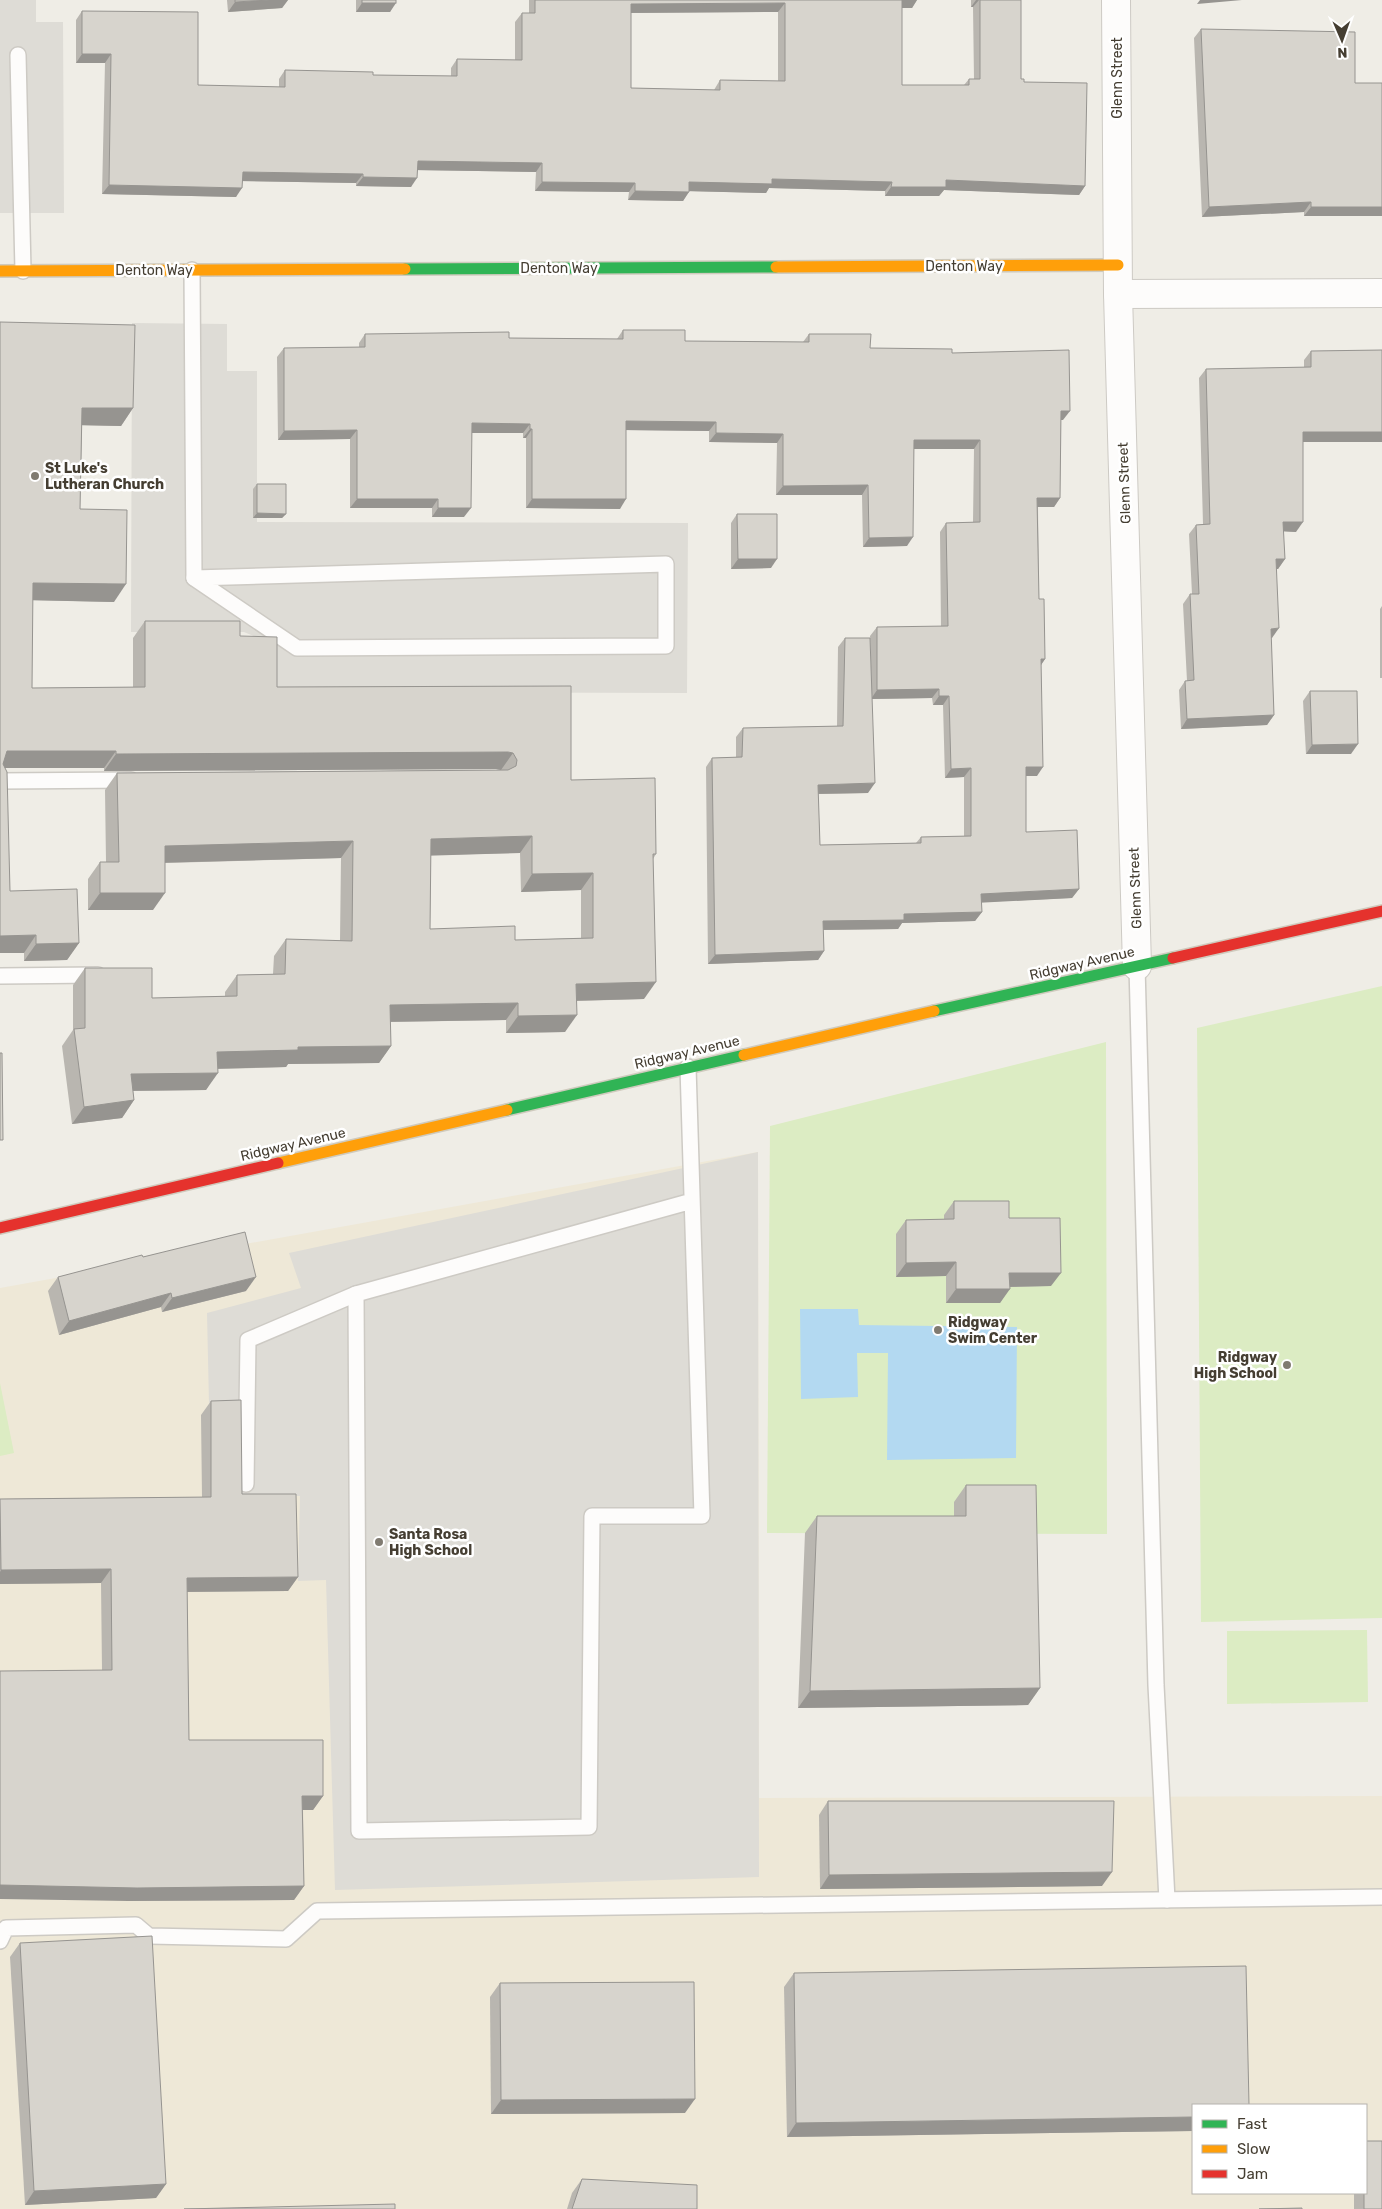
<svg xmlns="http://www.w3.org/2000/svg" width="1382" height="2209" viewBox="0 0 1382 2209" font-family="Rubik,sans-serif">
<rect width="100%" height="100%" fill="#efede6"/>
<path fill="#eee8d7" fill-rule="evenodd" d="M758,1152L759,1798L1382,1796V2209H0V1288ZM1193,2105H1366V2193H1193Z"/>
<g fill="#dcecc3">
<polygon points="1382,986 1382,1618 1201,1622 1197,1028"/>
<polygon points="1106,1042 1107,1534 767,1533 770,1126"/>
<polygon points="0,1383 14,1453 0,1456"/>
<polygon points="1367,1630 1368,1702 1227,1704 1227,1631"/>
</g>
<g fill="#dedcd6">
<polygon points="0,0 36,0 36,22 63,22 64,213 0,213"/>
<polygon points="132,323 227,324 227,371 257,371 257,522 688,523 687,693 275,692 275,645 244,632 131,632"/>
<polygon points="758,1152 759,1877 335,1890 326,1580 298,1581 300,1496 211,1495 207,1313 301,1288 289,1253"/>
</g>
<polygon fill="#b3d9f1" points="800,1309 858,1309 859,1325 1017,1327 1016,1458 887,1460 888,1353 857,1353 858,1397 801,1399"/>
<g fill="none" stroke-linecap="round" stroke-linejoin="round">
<defs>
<g id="lane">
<polyline points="18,55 23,271"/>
<polyline points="192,270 194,578"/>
<polygon points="666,564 666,646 297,648 194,578"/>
<polyline points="0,781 131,780"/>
<polyline points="1137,966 1156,1685 1167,1900"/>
<polyline points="0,976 98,975"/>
<polyline points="688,1067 702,1516 592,1516 589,1827 359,1831 356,1294 692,1201"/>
<polyline points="246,1484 248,1340 356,1294"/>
<polyline points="0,1941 6,1928 136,1925 149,1936 286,1939 317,1911 1382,1897"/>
</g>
<g id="street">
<polyline points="1116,0 1118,294 1137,966"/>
<polyline points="1118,294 1382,293"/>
</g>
<g id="fast">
<polyline points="405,269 776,267"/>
<polyline points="934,1011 1173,958"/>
<polyline points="507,1110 744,1055"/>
</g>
<g id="slow">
<polyline points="776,267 1118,265"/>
<polyline points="0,271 405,269"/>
<polyline points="744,1055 934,1011"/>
<polyline points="278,1163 507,1110"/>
</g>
<g id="jam">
<polyline points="1173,958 1382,911"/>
<polyline points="0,1228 278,1163"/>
</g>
</defs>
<use href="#lane" stroke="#cdcac4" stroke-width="18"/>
<use href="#street" stroke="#cdcac4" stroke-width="30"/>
<use href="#fast" stroke="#cfcabd" stroke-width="14"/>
<use href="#slow" stroke="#cfcabd" stroke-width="14"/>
<use href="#jam" stroke="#cfcabd" stroke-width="14"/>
<use href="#lane" stroke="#fdfcfb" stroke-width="15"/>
<use href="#street" stroke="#fdfcfb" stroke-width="28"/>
<use href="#fast" stroke="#30b455" stroke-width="11"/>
<use href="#slow" stroke="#ff9f0a" stroke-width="11"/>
<use href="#jam" stroke="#e5322d" stroke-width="11"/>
</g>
<g fill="#b9b6b0" fill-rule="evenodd">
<polygon points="227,0 288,0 282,8 228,12"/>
<polygon points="356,0 396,0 390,12 356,12"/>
<path d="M529,0H917L912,8H902V85H964L969,79H974L973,7H971V0H1021V79L1085,186L1079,195L944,190L939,196H885V191L769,188L766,193L689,191L683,201L628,200L629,192L535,191L536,172L417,170L411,187L356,186V183L242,181L236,197L102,194L105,63H76V20L82,11L198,85L279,87V79L285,70L373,75L451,76V68L457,59L515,60V22L522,13H529ZM778,12V81L720,80L714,90L631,88V13Z"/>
<polygon points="1201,29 1355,83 1382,83 1382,216 1304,216 1304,212 1202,217 1194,38"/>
<path d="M0,322L133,408L121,426L82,425L80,509L114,602L32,600V688L133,687V638L145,621L240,636L277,687L571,686V780L656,854L653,859L644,999L577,1001L565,1032L506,1033V1020L390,1022L391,1046L379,1063L288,1064L286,1067L218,1069L206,1090L133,1091L134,1100L122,1118L72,1124L62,1046L73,1030V985L85,968L152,998L225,996V992L237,975L273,974L274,956L286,939L340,941L341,858L165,863L153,910H88V879L100,862H106L105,790L117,773L501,770L496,769L104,771V768H5L10,891L79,943L67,960L24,961V953H0ZM520,853L521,892L581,890V938L515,940L430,929L431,855Z"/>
<path d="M623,330L685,341L803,342L809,334L870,348L952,353L1063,420H1061L1060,498L1054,507H1038L1039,599L1045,659L1041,665L1037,776H1026V832L1079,889L1072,898L981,902L982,912L975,921L902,923L898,929L823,930L824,951L818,960L708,964L706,767L712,758L736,757V737L743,728L837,726L838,647L845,638L871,667L870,636L877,627H941L940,532L946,523L973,522L974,449H914L907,546L863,547L862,495H776L777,443L709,442V431L626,430L620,509L526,508V438H523V433H472L464,517H432V508H350V439L278,440L277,357L284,348L359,347V343L365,334L509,338L617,339ZM932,698L933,705H943L945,778L964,777V836L921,837L916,843L820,845L818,794L868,793L872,699Z"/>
<polygon points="1382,350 1303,442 1296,532 1283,531 1285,559 1278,569 1276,569 1272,638 1271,638 1274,715 1267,725 1181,729 1179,690 1185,681 1187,681 1183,604 1190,594 1192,594 1189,534 1196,525 1203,524 1199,378 1206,369 1304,367 1304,360 1311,351"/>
<polygon points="257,484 286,514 282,518 253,518 253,489"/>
<polygon points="737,514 771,568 731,569 731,523"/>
<polygon points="1382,606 1382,678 1380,678 1380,609"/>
<polygon points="1310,691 1351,754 1306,754 1303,701"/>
<polygon points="954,1201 1009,1218 1051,1286 1010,1287 1000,1303 946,1303 946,1276 896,1277 896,1234 906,1220 944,1219 944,1215"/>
<polygon points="143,1257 246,1291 162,1312 161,1307 59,1335 48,1291 58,1277"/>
<polygon points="211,1401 242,1494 298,1577 288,1591 187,1592 189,1740 323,1796 313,1810 303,1810 304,1886 294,1900 128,1901 102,1670 101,1583 0,1584 0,1499 202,1497 201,1415"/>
<polygon points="966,1485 1040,1688 1028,1705 798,1708 805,1533 817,1516 954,1516 954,1502"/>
<polygon points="828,1801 1102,1886 820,1889 819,1815"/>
<polygon points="20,1943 166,2184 156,2198 25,2205 10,1957"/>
<polygon points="794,1973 1193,2105 1193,2131 787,2137 784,1987"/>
<polygon points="500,1983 685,2113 491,2114 490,1997"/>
<polygon points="582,2179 697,2209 567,2209 572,2193"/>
<polygon points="1354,2193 1366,2193 1382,2209 1354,2209"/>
</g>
<g fill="#969490">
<polygon points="270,0 288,0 282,8 228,12 235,2"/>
<polygon points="901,0 917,0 912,8 896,8"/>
<polygon points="976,0 979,0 973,7 971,7"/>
<polygon points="1200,0 1242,0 1197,4"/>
<polygon points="362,3 396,3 390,12 356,12"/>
<polygon points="785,3 778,12 624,13 631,4"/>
<polygon points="82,54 111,54 105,63 76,63"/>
<polygon points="418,161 542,163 536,172 411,170"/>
<polygon points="243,172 363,174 356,183 236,181"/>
<polygon points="363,177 417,178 411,187 356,186"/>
<polygon points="772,179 892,182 885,191 769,188 766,193 683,191 689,182"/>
<polygon points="946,180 1085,186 1079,195 944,190 939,196 885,196 891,187"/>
<polygon points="542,182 635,183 629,192 535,191"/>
<polygon points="109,185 242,188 236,197 102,194"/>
<polygon points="635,191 689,192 683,201 628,200"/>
<polygon points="1311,202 1304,212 1202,217 1209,207"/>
<polygon points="1311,207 1382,207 1382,216 1304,216"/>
<polygon points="82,408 133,408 121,426 70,425"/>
<polygon points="1061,411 1070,411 1063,420 1055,420"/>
<polygon points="626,421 716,422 709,431 620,430"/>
<polygon points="472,423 530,424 523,433 466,433"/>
<polygon points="530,429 532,429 526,438 523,438"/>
<polygon points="357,430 350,439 278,440 284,431"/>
<polygon points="1303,432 1382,432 1382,442 1297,442"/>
<polygon points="716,433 783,434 777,443 709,442"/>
<polygon points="914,440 980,440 974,449 908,449"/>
<polygon points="868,485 862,495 776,495 783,486"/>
<polygon points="1037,498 1060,498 1054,507 1031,507"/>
<polygon points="357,499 438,499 432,508 350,508"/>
<polygon points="532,499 626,499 620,509 526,508"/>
<polygon points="438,508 471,508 464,517 432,517"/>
<polygon points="257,513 286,514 282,518 253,518"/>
<polygon points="1283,522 1303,522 1296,532 1276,531"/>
<polygon points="913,537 907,546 863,547 869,538"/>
<polygon points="738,559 777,559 771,568 731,569"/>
<polygon points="1276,559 1285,559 1278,569 1269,569"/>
<polygon points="33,583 126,584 114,602 21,600"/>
<polygon points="1279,628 1272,638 1264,638 1271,629"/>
<polygon points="1041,659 1045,659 1039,668"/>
<polygon points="939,689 932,698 871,699 877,690"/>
<polygon points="939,696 949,696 943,705 933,705"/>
<polygon points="1274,715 1267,725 1181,729 1187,719"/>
<polygon points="1358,744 1351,754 1306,754 1312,745"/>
<polygon points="7,751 116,751 104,768 0,768"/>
<polygon points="508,752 513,753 501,770 496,769 104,771 116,754"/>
<polygon points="1026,767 1043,767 1037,776 1019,776"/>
<polygon points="971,768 964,777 945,778 951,769"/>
<polygon points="875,783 868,793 812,794 818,785"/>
<polygon points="532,836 520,853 419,856 431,839"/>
<polygon points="353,841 341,858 153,863 165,846"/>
<polygon points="593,873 581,890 521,892 532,874"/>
<polygon points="1079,889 1072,898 975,903 981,894"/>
<polygon points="100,893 165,893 153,910 88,910"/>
<polygon points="982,912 975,921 902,923 898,929 817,930 823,921 904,914"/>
<polygon points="36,935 24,953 0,953 0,936"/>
<polygon points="79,943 67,960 24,961 36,944"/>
<polygon points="824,951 818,960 708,964 715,955"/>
<polygon points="656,982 644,999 564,1001 576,984"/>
<polygon points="518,1003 506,1020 378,1022 390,1005"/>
<polygon points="577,1015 565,1032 506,1033 518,1016"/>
<polygon points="391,1046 379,1063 288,1064 286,1067 205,1069 217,1052 298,1047"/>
<polygon points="218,1073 206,1090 119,1091 131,1074"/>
<polygon points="134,1100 122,1118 72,1124 84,1107"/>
<polygon points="956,1262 946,1276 896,1277 906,1263"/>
<polygon points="1009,1273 1061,1273 1051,1286 1000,1287"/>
<polygon points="256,1277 246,1291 162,1312 172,1298"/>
<polygon points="956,1289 1010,1289 1000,1303 946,1303"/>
<polygon points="171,1293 161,1307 59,1335 69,1321"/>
<polygon points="111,1569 101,1583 0,1584 0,1572 1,1570"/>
<polygon points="298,1577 288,1591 177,1592 187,1578"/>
<polygon points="1040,1688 1028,1705 798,1708 810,1691"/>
<polygon points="302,1796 323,1796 313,1810 293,1810"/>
<polygon points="1112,1872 1102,1886 820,1889 829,1875"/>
<polygon points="0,1885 304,1886 294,1900 128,1901 0,1899"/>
<polygon points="695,2099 685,2113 491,2114 501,2100"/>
<polygon points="1193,2117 1193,2131 787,2137 796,2123"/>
<polygon points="166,2184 156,2198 25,2205 34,2191"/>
</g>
<g fill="#d7d4cd" stroke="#969490" fill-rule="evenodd">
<polygon points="235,0 270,0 235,2"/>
<rect x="362" y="0" width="34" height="3"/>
<path d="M535,0H902V85H969V79H980V0H1021V79H1024V82L1087,83L1085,186L946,180V187H891L892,182L772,179V184L689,182V192L635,191V183L542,182V163L418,161L417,178L363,177V174L243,172L242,188L109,185L111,54H82V11L198,12V85L285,87V70L373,72V75L457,76V59L522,60V13H535ZM785,3V81L720,80V90L631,88V4Z"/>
<polygon points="1201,29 1355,32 1355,83 1382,83 1382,207 1311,207 1311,202 1209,207"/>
<path d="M0,322L135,325L133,408H82L80,509L127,510L126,584L33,583L32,688L145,687V621H240V636L277,637V687L571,686V780L655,778L656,854H653L656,982L576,984L577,1015L518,1016V1003L390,1005L391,1046L298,1047V1050L217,1052L218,1073L131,1074L134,1100L84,1107L74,1029L85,1028V968H152V998L237,996V975L285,974L286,939L352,941L353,841L165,846V893H100V862H119L117,773L508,770L516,766L517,760L513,753L508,752L116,754V751H7L3,764L7,772L10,891L77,889L79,943L36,944V935L0,936ZM532,836V874L593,873V938L515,940V926L430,929L431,839Z"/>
<polygon points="623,330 685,330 685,341 809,342 809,334 871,334 870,348 952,349 952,353 1069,350 1070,411 1061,411 1060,498 1037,498 1039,599 1044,599 1045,659 1041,659 1043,767 1026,767 1026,832 1077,830 1079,889 981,894 982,912 904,914 904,920 823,921 824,951 715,955 712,758 742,757 743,728 843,726 845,638 870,638 875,783 818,785 820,845 921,843 921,837 971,836 971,768 951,769 949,696 939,696 939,689 877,690 877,627 948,626 946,523 980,522 980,440 914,440 913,537 869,538 868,485 783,486 783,434 716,433 716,422 626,421 626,499 532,499 532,429 530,429 530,424 472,423 471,508 438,508 438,499 357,499 357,430 284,431 284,348 365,347 365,334 509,332 509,338 623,339"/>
<polygon points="1382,350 1382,432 1303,432 1303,522 1283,522 1285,559 1276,559 1279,628 1271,629 1274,715 1187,719 1185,681 1194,680 1190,594 1199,594 1196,525 1210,524 1206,369 1311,367 1311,351"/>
<polygon points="257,484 286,484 286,514 257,513"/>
<polygon points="737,514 777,514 777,559 738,559"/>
<polygon points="1310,691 1357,691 1358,744 1312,745"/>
<polygon points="0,1053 2,1053 3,1140 0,1140"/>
<polygon points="954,1201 1009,1201 1009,1218 1060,1218 1061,1273 1009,1273 1010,1289 956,1289 956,1262 906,1263 906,1220 954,1219"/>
<polygon points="245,1232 256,1277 172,1298 171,1293 69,1321 58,1277 142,1255 143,1257"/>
<polygon points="241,1400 242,1494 296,1494 298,1577 187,1578 189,1740 323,1740 323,1796 302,1796 304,1886 137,1888 0,1885 0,1671 112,1670 111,1569 1,1570 0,1499 211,1497 211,1401"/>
<polygon points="966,1485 1036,1485 1040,1688 810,1691 817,1516 966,1516"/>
<polygon points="828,1801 1114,1801 1112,1872 829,1875"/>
<polygon points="152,1936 166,2184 34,2191 20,1943"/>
<polygon points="1246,1966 1249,2105 1193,2105 1193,2117 796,2123 794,1973"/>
<polygon points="694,1982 695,2099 501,2100 500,1983"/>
<polygon points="1366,2141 1382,2141 1382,2209 1364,2209 1364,2193 1366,2193"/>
<polygon points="582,2179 697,2185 697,2209 572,2209"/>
<polygon points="395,2204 395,2209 184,2209"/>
<polygon points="1302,2208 1302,2209 1259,2209"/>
</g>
<g fill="#807b71" stroke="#fff" stroke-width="2">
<circle cx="35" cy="476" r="5"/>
<circle cx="938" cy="1330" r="5"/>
<circle cx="1287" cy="1365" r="5"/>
<circle cx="379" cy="1542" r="5"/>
</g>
<g text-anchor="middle" stroke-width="5" stroke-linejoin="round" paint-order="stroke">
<g font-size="14" fill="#453e32" stroke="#fff">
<text transform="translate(1117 78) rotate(-90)" y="5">Glenn Street</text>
<text x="964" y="271">Denton Way</text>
<text x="559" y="273">Denton Way</text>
<text x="154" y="275">Denton Way</text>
<text transform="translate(1124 483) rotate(-92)" y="5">Glenn Street</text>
<text transform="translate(1135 888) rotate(-92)" y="5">Glenn Street</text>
<text transform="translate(1082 963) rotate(-13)" y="5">Ridgway Avenue</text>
<text transform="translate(687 1052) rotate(-13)" y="5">Ridgway Avenue</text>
<text transform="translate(293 1144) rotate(-13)" y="5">Ridgway Avenue</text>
</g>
<g font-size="14" font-weight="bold" fill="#453e32" stroke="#fff" text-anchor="start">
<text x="45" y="473">St Luke's<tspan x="45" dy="16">Lutheran Church</tspan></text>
<text x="948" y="1327">Ridgway<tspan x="948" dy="16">Swim Center</tspan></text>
<text x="1277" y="1362" text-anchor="end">Ridgway<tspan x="1277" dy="16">High School</tspan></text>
<text x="389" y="1539">Santa Rosa<tspan x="389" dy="16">High School</tspan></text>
</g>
</g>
<rect x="1192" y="2104" width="175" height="90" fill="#ffffff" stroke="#b5b2ad"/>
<rect x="1202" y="2120" width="25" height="8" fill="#30b455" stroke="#b5b2ad"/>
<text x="1237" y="2129" font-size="15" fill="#453e32">Fast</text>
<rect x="1202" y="2145" width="25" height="8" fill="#ff9f0a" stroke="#b5b2ad"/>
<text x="1237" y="2154" font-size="15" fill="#453e32">Slow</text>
<rect x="1202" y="2170" width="25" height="8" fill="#e5322d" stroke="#b5b2ad"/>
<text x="1237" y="2179" font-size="15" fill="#453e32">Jam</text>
<g transform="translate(1342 40) rotate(178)" stroke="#ffffff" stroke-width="4" paint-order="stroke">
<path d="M0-4L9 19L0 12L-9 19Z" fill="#453e32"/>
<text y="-8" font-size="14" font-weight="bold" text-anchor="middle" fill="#453e32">N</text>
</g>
</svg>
